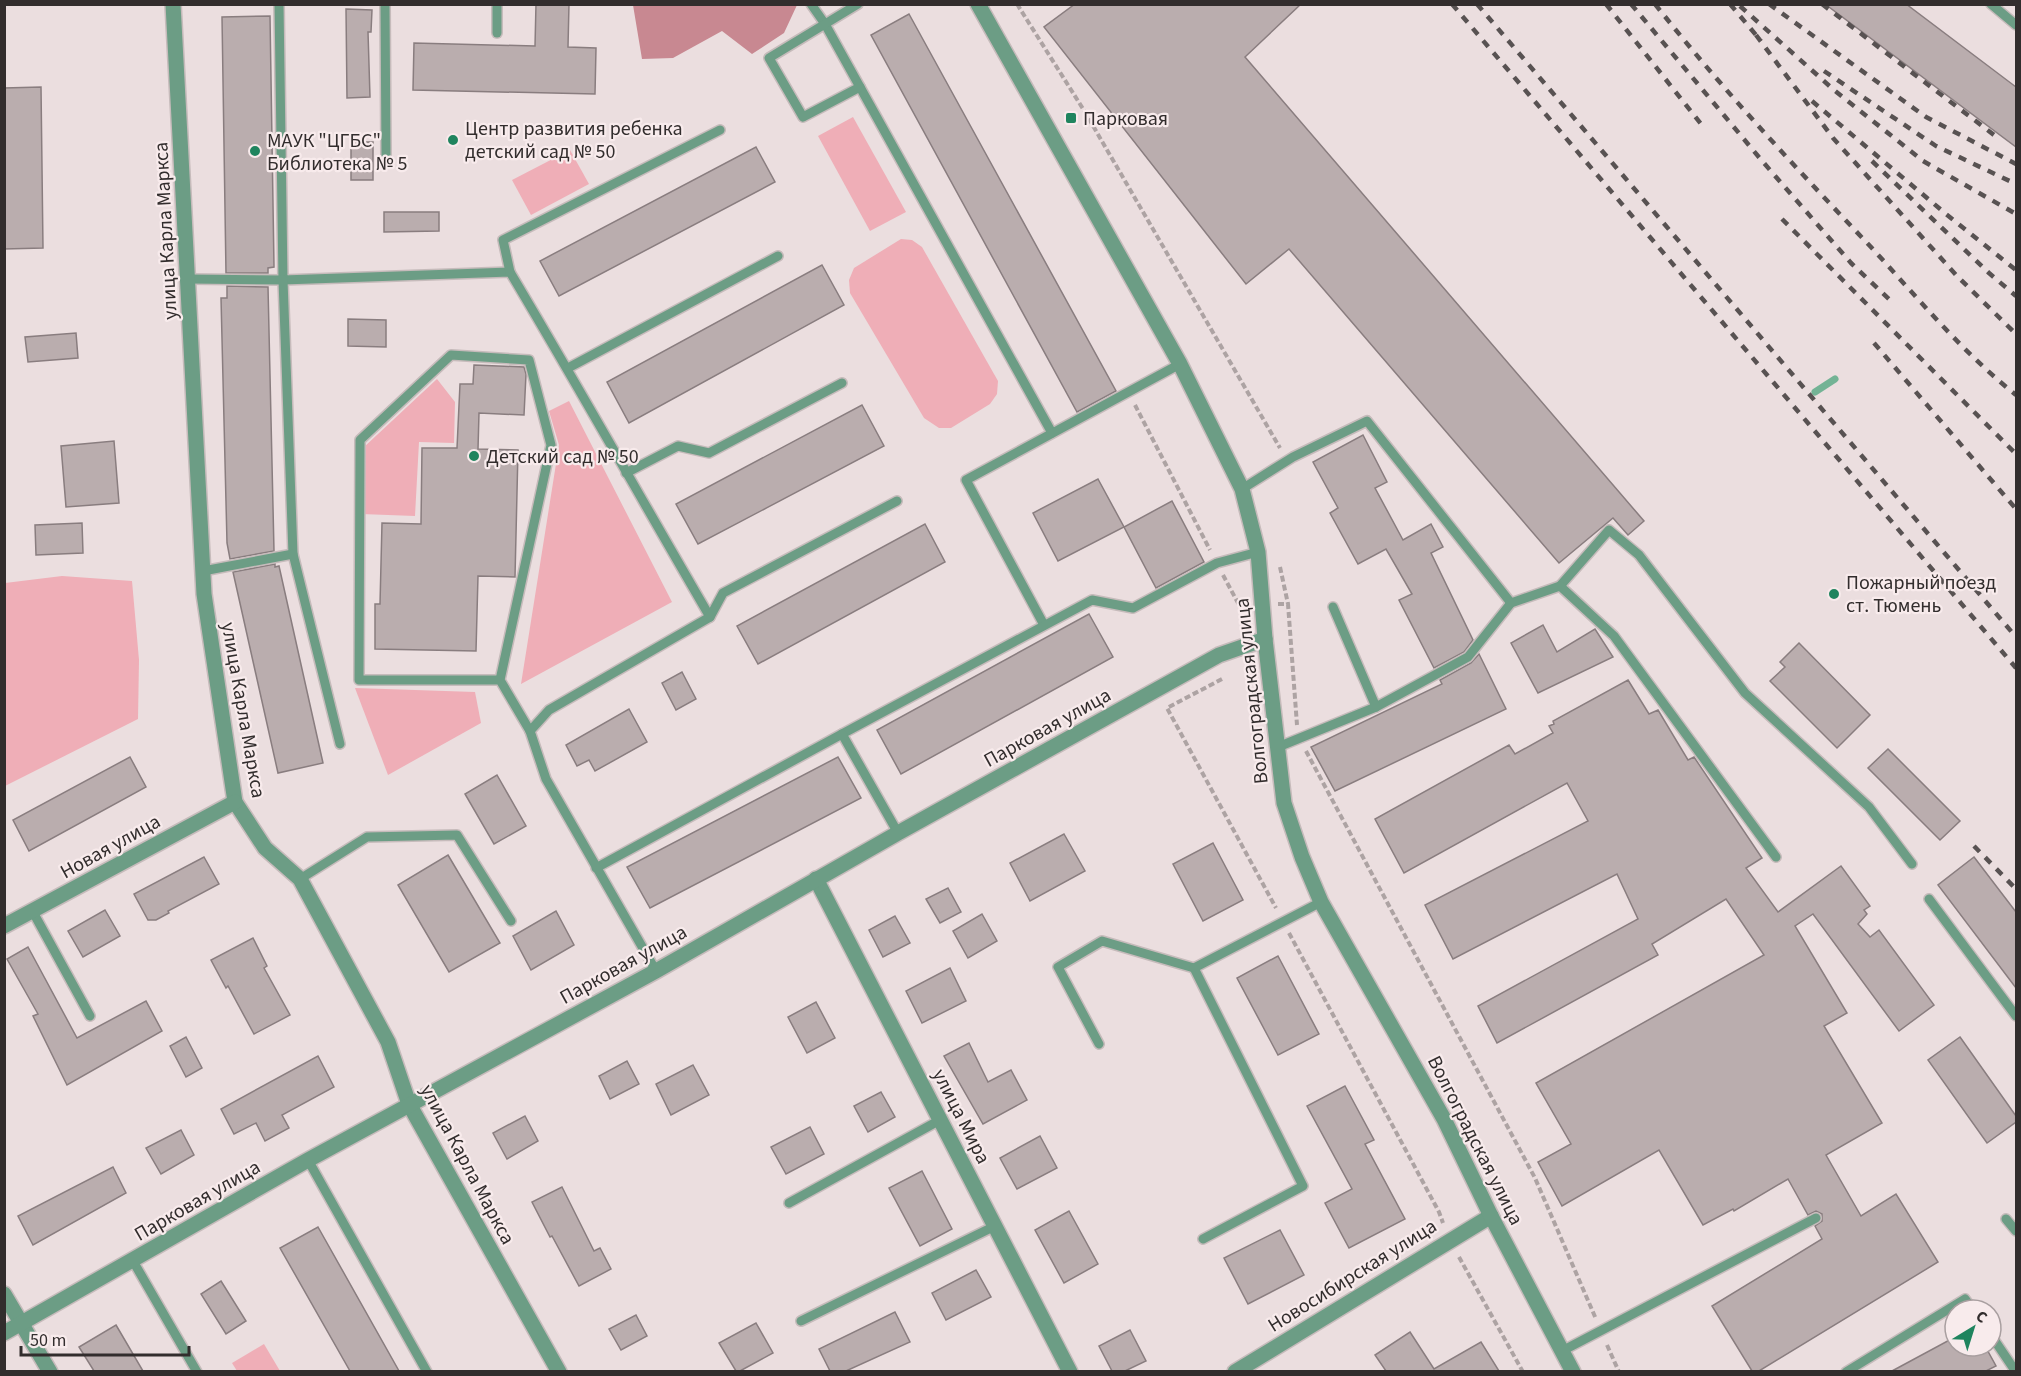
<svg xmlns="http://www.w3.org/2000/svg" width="2021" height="1376" viewBox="0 0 2021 1376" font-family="'Source Sans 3',sans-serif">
<rect width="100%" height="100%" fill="#ebdedf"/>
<g fill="#efaeb7">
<polygon points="853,117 906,212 870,231 818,136"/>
<polygon points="570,150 589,184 531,215 512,180"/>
<polygon points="901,239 912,240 922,247 998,381 997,394 990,404 951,428 939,428 924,418 850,293 849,280 854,268"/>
<polygon points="437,379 455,402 454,443 419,442 415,516 361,514 363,448"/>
<polygon points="569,401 672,602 521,684 559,445 549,411"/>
<polygon points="62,576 132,581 139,660 138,719 5,786 5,583"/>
<polygon points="355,688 475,692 481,723 388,775"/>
<polygon points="264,1344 280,1371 237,1371 232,1363"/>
</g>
<polygon fill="#c88891" points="633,5 633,4 797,5 784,33 752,54 722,31 673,58 642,59"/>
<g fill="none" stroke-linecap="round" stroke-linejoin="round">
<polyline stroke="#73b395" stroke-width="7" points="1815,392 1835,379"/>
</g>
<g fill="#baadae" stroke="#897d7f" stroke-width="1.5">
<polygon points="536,4 569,4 568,47 596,48 595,94 413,90 414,43 535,46"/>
<polygon points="1075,4 1301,4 1245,57 1644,521 1628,535 1613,518 1559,563 1289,249 1246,284 1044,27"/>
<polygon points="1825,4 1906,4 2016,87 2016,147"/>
<polygon points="346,9 372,10 371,32 368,32 370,97 347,98"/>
<polygon points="909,14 1116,391 1077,412 871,35"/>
<polygon points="270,16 274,267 268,268 268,273 226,273 222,17"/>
<polygon points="41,87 43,248 4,249 4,88"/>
<rect x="351" y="142" width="22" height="38"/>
<polygon points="756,147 775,182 559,296 540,261"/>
<polygon points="384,212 439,212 439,231 384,232"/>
<polygon points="822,265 844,305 629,423 607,382"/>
<polygon points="227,286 268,287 274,551 230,559 227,543 221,298 227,298"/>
<polygon points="348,319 386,320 386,347 348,346"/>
<polygon points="76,333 78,358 28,362 25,337"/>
<polygon points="474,365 524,367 526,374 524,415 479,413 478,449 518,450 515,577 478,576 476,651 375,649 375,604 380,604 382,523 421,524 422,448 457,448 460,384 473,384"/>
<polygon points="862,405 884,446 698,544 676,504"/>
<polygon points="1363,435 1387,482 1375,488 1403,540 1431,524 1443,547 1431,553 1473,640 1464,652 1434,668 1399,600 1412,594 1386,549 1358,564 1330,513 1338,508 1313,462"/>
<polygon points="114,441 119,503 66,507 61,446"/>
<polygon points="1098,479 1124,527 1058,561 1033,513"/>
<polygon points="1172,501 1204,562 1156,588 1124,527"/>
<polygon points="82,523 83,553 36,555 35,525"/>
<polygon points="925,524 945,562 758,664 737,626"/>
<polygon points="275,564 275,567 279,566 323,763 278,773 233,572"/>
<polygon points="1089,614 1113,657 901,774 877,730"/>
<polygon points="1543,625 1557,652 1595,629 1613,657 1538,693 1511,643"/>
<polygon points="1799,643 1870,715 1837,748 1770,681 1785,667 1780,662"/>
<polygon points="1479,654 1506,709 1335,791 1311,747 1442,684 1440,680 1471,663"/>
<polygon points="682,672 696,699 676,710 662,683"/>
<polygon points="1628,680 1649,714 1658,710 1688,760 1694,757 1762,858 1746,868 1778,912 1841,866 1870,906 1864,910 1867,914 1858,924 1870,937 1879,930 1934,1005 1899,1031 1813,914 1795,926 1847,1013 1824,1026 1882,1123 1826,1155 1861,1216 1896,1194 1938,1262 1759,1371 1752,1371 1712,1306 1822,1239 1815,1226 1822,1221 1822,1214 1816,1211 1808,1215 1788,1179 1734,1211 1733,1209 1703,1225 1659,1150 1562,1206 1538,1162 1571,1144 1536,1083 1764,955 1726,899 1652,944 1658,955 1497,1043 1478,1006 1638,919 1617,874 1453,959 1425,905 1588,821 1567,783 1404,873 1375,819 1509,745 1515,754 1553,733 1549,726 1554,724 1553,721"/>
<polygon points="629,709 647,742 595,771 589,760 577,766 566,745"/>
<polygon points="1888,749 1960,821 1940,840 1868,768"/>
<polygon points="130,757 146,787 29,851 13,820"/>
<polygon points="838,757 861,798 650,908 627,867"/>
<polygon points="497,775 526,826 494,844 465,794"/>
<polygon points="1064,834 1085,871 1030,901 1010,863"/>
<polygon points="1213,843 1243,900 1203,921 1173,864"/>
<polygon points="448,855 500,943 449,972 398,885"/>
<polygon points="204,857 219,884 168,911 169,913 156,920 148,920 134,894"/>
<polygon points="1974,857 2016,912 2016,988 1938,885"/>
<polygon points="948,888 961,912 940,923 926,899"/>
<polygon points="105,910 120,936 83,957 68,931"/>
<polygon points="556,911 574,945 531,970 513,936"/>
<polygon points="982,914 997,941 968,958 953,931"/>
<polygon points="895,916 910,943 883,957 869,930"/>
<polygon points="253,938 267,966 264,968 290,1015 254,1034 228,986 226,988 211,960"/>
<polygon points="28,947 77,1038 146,1001 162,1031 67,1085 33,1016 38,1014 7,959"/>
<polygon points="1278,956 1319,1034 1278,1055 1237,978"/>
<polygon points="950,968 966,1001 922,1023 906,991"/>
<polygon points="816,1002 835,1038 807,1053 788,1017"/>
<polygon points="186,1037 202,1068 186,1077 170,1046"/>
<polygon points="1960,1037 2016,1116 2016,1122 1987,1143 1928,1060"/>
<polygon points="969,1043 988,1082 1011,1070 1027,1100 983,1124 944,1056"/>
<polygon points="318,1056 334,1087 282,1115 289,1128 265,1141 256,1123 234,1134 221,1109"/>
<polygon points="627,1061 639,1084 610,1099 599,1076"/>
<polygon points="693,1065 709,1095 671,1115 656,1084"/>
<polygon points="1345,1086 1374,1140 1365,1144 1405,1219 1349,1248 1325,1203 1352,1189 1307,1106"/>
<polygon points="881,1092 895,1117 868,1132 854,1106"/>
<polygon points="525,1116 538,1141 507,1159 493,1133"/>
<polygon points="810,1127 824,1154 786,1174 771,1147"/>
<polygon points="181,1130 194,1155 161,1174 146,1148"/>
<polygon points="1040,1136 1057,1168 1017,1189 1000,1158"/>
<polygon points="113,1167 126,1193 33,1245 18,1216"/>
<polygon points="922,1171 952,1229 920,1246 889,1188"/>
<polygon points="562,1187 594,1251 600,1248 611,1269 579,1286 552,1236 550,1237 532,1202"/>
<polygon points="1069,1211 1098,1264 1064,1283 1035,1230"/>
<polygon points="318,1227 399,1371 350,1371 280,1248"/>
<polygon points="1280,1230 1304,1275 1248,1304 1224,1258"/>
<polygon points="976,1270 991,1297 946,1320 932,1293"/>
<polygon points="221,1281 246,1321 226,1334 201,1294"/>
<polygon points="895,1312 910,1342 846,1371 830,1371 819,1349"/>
<polygon points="636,1315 647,1336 621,1350 609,1329"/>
<polygon points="756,1323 773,1353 740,1371 736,1371 719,1343"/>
<polygon points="116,1325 143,1371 94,1371 79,1347"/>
<polygon points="1130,1330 1146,1361 1125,1371 1112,1371 1099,1346"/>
<polygon points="1410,1332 1434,1369 1481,1342 1499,1371 1386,1371 1375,1355"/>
<polygon points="1955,1337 1955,1346 1985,1346 1996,1366 1986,1371 1892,1371"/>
</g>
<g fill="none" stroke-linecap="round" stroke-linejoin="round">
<defs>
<g id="service">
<path d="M279,4L283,280L510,272C578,386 643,502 710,617"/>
<polyline points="385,4 386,155"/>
<polyline points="811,4 825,24 1052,433"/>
<polyline points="858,4 769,58 803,117 860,87"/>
<polyline points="1991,4 2016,25"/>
<polyline points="497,33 497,4"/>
<polyline points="510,272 503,240 720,130"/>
<polyline points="189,279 283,280 293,554 203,571"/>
<polyline points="568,368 778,256"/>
<polyline points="626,473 678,446 709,453 842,383"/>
<polyline points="1242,489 1293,457 1367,421 1511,603"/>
<polyline points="293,554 340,744"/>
<polyline points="1560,586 1609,530 1639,555 1745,693 1869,807 1912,864"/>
<polyline points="1044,625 966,480 1180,364"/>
<polyline points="500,680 359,680 360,440 451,355 529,360 551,445 500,680 530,731"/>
<polyline points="1376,707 1468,657 1511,603 1560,586 1614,636 1776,857"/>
<polyline points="842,734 1092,600 1133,608 1217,563 1258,552"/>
<polyline points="1278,747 1376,707 1333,607"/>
<polyline points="596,868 842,734 898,833"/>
<polyline points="300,879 367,837 457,835 511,921"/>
<polyline points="1929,899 2016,1016"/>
<polyline points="33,912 90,1016"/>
<polyline points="656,971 546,779 530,731 549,710 710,617 723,593 897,501"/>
<polyline points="1099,1044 1058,967 1102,941 1194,968"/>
<polyline points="308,1160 427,1372"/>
<polyline points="789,1203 940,1120"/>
<polyline points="2006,1219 2016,1231"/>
<polyline points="1203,1239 1303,1186 1194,968 1321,902"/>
<polyline points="133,1261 197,1372"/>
<polyline points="801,1321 995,1226"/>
<polyline points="1991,1335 2016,1372"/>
<polyline points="1562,1351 1816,1218"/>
<polyline points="1846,1372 1965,1299 1973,1310"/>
</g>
<g id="minor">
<polyline points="173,4 204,594 235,802 265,848 300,879 388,1042 409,1104 559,1372"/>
<polyline points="816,879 1070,1372"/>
<polyline points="4,926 235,802"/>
<polyline points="4,1294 50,1372"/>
<polyline points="4,1333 308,1160 656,971 898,833 1219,655 1265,639"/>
<polyline points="1235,1372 1491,1216"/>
</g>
<polyline id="tertiary" points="978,4 1180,364 1242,489 1258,552 1265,639 1284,803 1302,857 1321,902 1444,1119 1491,1216 1573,1372"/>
</defs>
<use href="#service" stroke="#c6bbbb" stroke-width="12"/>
<use href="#minor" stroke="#c6bbbb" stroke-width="18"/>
<use href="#tertiary" stroke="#c6bbbb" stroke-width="18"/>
<g stroke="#ada3a3" stroke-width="4" stroke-dasharray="6 3" stroke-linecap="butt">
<polyline points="1017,4 1085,112 1280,448"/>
<polyline points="1135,405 1210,550"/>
<polyline points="1280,567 1288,604"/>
<polyline points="1223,575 1238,603 1244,603"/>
<polyline points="1278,604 1288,604 1297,725"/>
<polyline points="1222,679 1167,708 1276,908"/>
<polyline points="1306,751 1535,1178 1596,1319"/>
<polyline points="1289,933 1439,1212 1443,1223"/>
<polyline points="1459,1257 1523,1372"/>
<polyline points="1607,1345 1619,1372"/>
</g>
<use href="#service" stroke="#6c9d85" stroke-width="9"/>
<use href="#minor" stroke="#6c9d85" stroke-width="15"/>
<use href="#tertiary" stroke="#6c9d85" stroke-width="15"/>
<g stroke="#585252" stroke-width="4.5" stroke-dasharray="8 8" stroke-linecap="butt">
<polyline points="1452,4 2016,668"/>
<polyline points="1477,4 2016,637"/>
<polyline points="1606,4 1705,129"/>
<polyline points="1631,4 1763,162 1851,263 1893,303"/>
<path d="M1655,4C1722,89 1796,168 1870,246C1917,297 1962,352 2016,395"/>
<polyline points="1730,4 1761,41"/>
<polyline points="1769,4 1926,117 2016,164"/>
<polyline points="1822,4 1998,138"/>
<polyline points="1740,6 1834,90 1923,161 2016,214"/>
<polyline points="1756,35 1833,138 1957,276 2016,334"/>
<polyline points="1824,71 1936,146 2016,184"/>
<polyline points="1812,101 1946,214 2016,270"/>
<polyline points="1872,161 1989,273 2016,296"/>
<polyline points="1782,219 2016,454"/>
<polyline points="1874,343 2016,509"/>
<polyline points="1974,846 2016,889"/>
</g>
</g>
<g fill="#1f845e" stroke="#f8ebec" stroke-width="2">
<rect x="1065" y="112" width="12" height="12" rx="3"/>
<circle cx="453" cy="140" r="6"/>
<circle cx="255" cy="151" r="6"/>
<circle cx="474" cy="456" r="6"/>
<circle cx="1834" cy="594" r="6"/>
</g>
<g text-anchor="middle" stroke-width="4.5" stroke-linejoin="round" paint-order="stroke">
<g font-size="20" fill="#322d2d" stroke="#f8ebec" text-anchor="start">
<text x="1083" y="125">Парковая</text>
<text x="465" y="135">Центр развития ребенка<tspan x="465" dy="23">детский сад № 50</tspan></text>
<text x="267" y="147">МАУК "ЦГБС"<tspan x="267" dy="23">Библиотека № 5</tspan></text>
<text x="486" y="463">Детский сад № 50</text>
<text x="1846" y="589">Пожарный поезд<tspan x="1846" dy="23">ст. Тюмень</tspan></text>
</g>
<g font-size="20" fill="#322d2d" stroke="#f8ebec">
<text transform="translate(165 231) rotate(-93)" y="7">улица Карла Маркса</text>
<text transform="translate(1251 691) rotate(-96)" y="7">Волгоградская улица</text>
<text transform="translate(244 710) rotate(80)" y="7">улица Карла Маркса</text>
<text transform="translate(1047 727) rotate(-29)" y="7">Парковая улица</text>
<text transform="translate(110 846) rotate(-29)" y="7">Новая улица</text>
<text transform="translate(623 964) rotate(-29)" y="7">Парковая улица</text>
<text transform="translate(962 1116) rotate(63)" y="7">улица Мира</text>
<text transform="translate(1476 1140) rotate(63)" y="7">Волгоградская улица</text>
<text transform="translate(468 1164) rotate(62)" y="7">улица Карла Маркса</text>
<text transform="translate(197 1200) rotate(-30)" y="7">Парковая улица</text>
<text transform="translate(1352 1275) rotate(-32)" y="7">Новосибирская улица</text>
</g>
</g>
<rect width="2021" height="1376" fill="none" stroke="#322d2d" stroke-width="12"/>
<g transform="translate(1973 1328) rotate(38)"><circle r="28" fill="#f8ebec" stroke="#a99fa0" stroke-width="1.5"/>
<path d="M0-4.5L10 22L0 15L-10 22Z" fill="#1f845e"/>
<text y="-9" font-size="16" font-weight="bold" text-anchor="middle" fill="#322d2d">С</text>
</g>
<path d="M21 1346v9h168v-9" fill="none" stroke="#322d2d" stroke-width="3"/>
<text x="30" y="1346" font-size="18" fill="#322d2d" stroke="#f8ebec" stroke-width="4.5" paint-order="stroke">50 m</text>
</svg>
